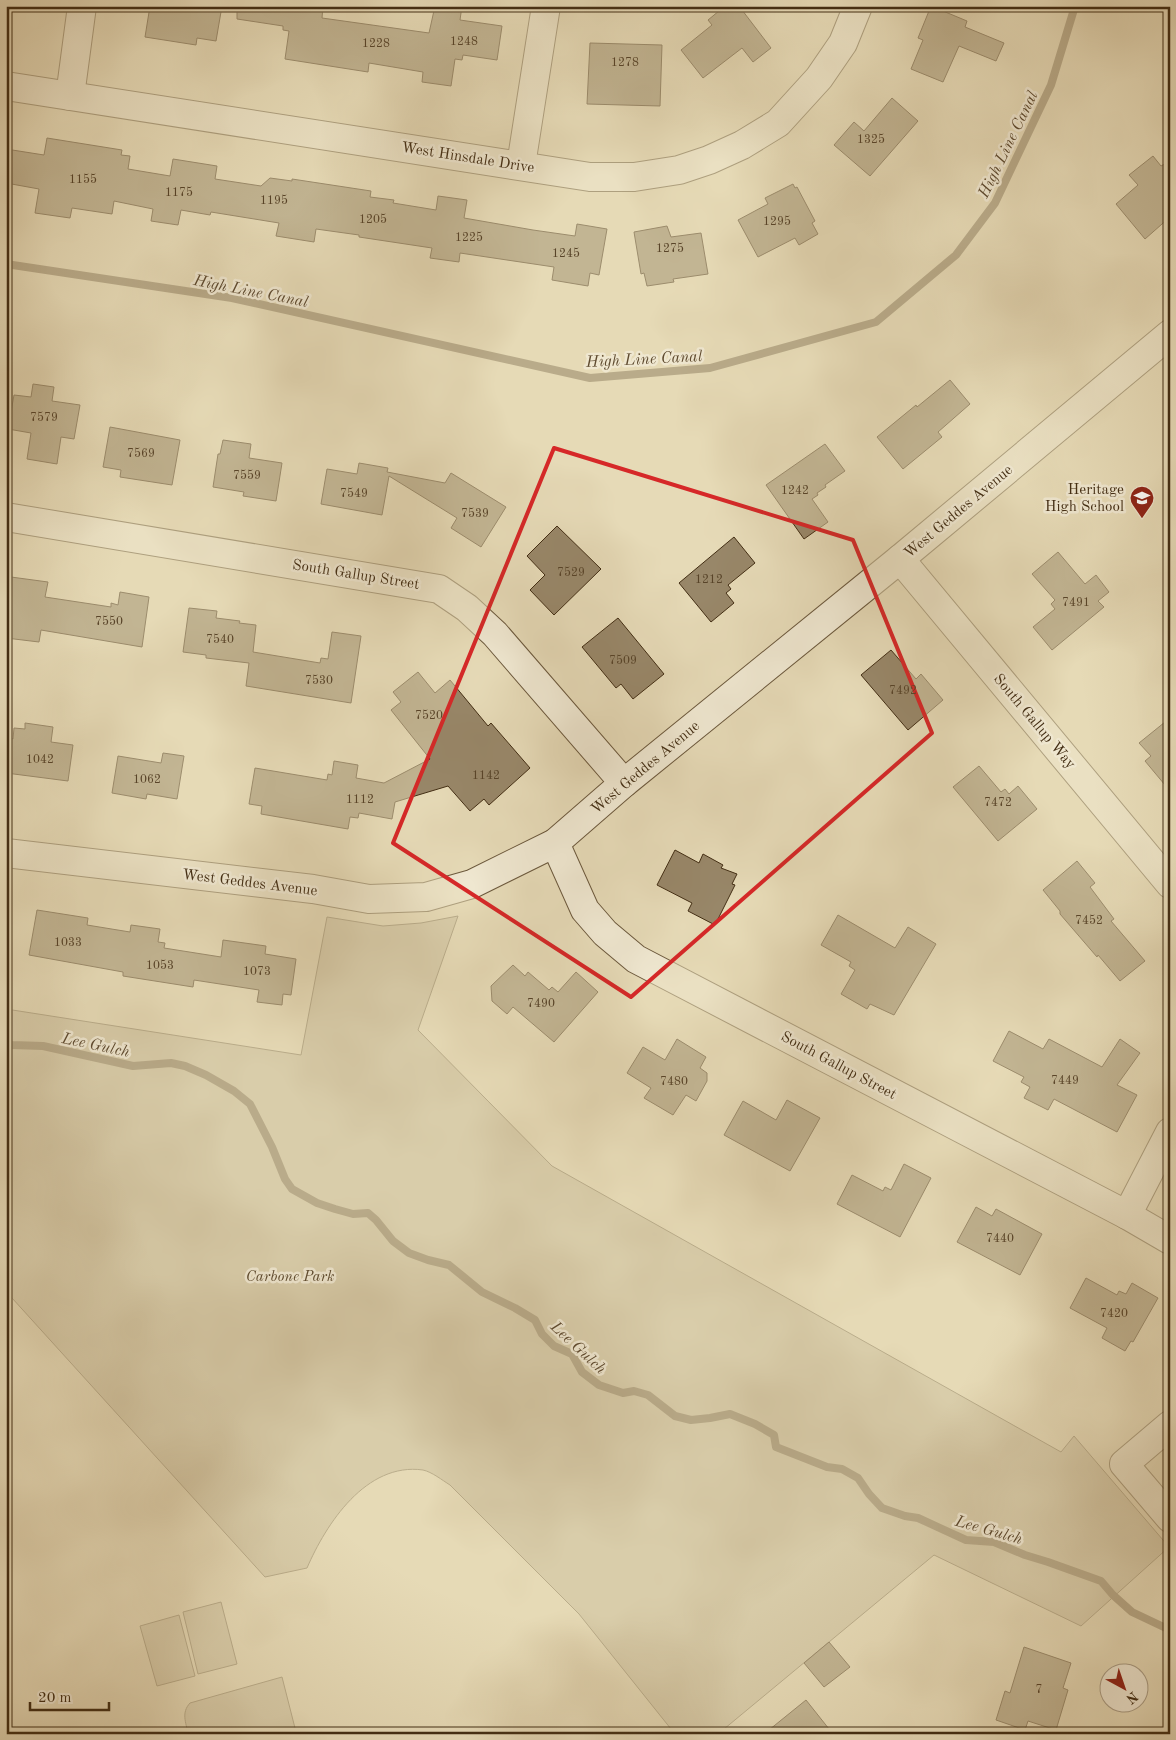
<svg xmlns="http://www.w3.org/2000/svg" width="1176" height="1740" viewBox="0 0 1176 1740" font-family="'Old Standard TT',serif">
<rect width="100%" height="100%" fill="#e6dab7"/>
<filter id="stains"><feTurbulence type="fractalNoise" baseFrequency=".004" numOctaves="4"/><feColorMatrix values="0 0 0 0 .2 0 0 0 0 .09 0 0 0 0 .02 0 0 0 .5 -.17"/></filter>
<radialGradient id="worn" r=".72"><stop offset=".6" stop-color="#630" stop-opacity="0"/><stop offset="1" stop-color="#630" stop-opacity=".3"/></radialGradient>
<g fill="#cabd9b" stroke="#867658">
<path d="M458,916L418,1030L552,1166L1061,1452L1074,1436L1169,1547L1081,1626L934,1555L718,1734H675L579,1614L450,1485C442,1480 432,1472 423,1470C366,1462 326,1524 307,1568L265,1577L12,1298L6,1302V1009L301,1055L327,917L383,926L421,923Z"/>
<polygon points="221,1602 237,1664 198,1674 183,1612"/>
<polygon points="179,1615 195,1676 157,1686 140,1626"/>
<path d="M282,1677L296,1732L290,1734H188C186,1722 181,1713 190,1703Z"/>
</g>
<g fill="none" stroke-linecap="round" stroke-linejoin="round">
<g stroke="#847255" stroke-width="8">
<polyline points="6,264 232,298 590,378 710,368 876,322 956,255 995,203 1051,85 1075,6"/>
<polyline points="6,1043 12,1045 43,1046 133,1066 171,1063 185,1066 206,1075 234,1091 250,1104 272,1147 285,1179 292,1189 317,1203 335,1209 353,1214 368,1213 376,1220 393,1241 409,1253 428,1260 449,1265 482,1292 515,1308 535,1320 542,1334 554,1346 572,1354 582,1372 599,1385 623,1393 634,1391 648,1395 675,1416 691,1420 710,1418 730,1414 755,1424 774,1435 776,1447 827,1467 842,1469 858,1478 869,1494 882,1508 905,1516 918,1518 966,1540 994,1542 1025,1555 1048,1562 1101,1581 1113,1595 1132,1612 1170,1630"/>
</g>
</g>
<g fill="#988769" stroke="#432e14">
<polygon points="150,6 222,6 216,41 197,38 196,45 145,37"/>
<polygon points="237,6 323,6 322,18 429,33 435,6 462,6 460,20 502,26 497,60 463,55 462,60 455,59 451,86 422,82 423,72 369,63 368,72 285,59 289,31 283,30 283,26 237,19"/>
<polygon points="725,6 739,6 771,48 753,62 742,48 703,78 681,50 712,25 708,20"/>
<polygon points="931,6 967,21 965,27 1004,43 996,61 959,46 943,82 911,69 923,40 918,38"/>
<polygon points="590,43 662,45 660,106 587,104"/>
<polygon points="892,98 918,121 870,176 834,145 854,122 864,131"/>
<polygon points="47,138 122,150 121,155 130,156 128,169 170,176 173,159 217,166 215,179 261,186 270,178 292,181 292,179 371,191 370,197 394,200 393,203 436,210 438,196 467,200 464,218 533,230 575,236 577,224 607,229 599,275 590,273 588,286 552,280 554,267 460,253 459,262 430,258 432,248 359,237 359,235 316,229 314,242 276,236 279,223 211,212 210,215 181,210 178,225 151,221 153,209 114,201 112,214 72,208 70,218 35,213 39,189 6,183 6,149 44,155"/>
<polygon points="1153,156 1161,166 1170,161 1170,217 1145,239 1116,204 1138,185 1129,175"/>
<polygon points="793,184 795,188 797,187 815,221 812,223 818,234 799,245 795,238 758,257 738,220 768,204 765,198"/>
<polygon points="667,226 671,237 701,233 708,274 673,279 674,282 647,286 644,273 641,274 634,232"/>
<polygon points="950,380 970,404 938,432 942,437 903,469 877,437 916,405 917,407"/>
<polygon points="33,384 54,387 52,401 80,405 74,439 61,437 57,464 27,459 31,433 8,429 14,395 31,397"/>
<polygon points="110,427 180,440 172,485 120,477 121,470 103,467"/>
<polygon points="223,440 251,444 249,458 282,463 276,501 243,496 244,492 213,487 218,454 220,454"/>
<polygon points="825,444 845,471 825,485 826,487 817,493 818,495 812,499 828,522 804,539 766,485"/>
<polygon points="359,463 388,468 387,472 445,483 451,473 506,507 481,547 451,528 457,518 389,476 382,515 321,504 327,469 357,474"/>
<polygon points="557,526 601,569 554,615 530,590 545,575 527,556"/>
<polygon points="734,537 755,563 728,585 731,589 726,593 734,603 711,622 679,583"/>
<polygon points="1058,552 1085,584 1096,575 1109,592 1098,601 1104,607 1052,650 1033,627 1055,609 1051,604 1055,600 1032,574"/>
<polygon points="11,577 48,582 45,597 111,607 111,603 118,605 120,592 149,597 142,647 41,630 39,642 6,638 6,609"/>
<polygon points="189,608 217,611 216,618 240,621 239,623 256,625 253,652 320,663 321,658 328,659 332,632 361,636 351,703 246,686 249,663 206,658 206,655 183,652"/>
<polygon points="618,618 664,674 633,699 621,684 616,688 582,647"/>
<polygon points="891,650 916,679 921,674 943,700 908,730 861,675"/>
<polygon points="418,672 435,693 450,680 488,726 491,723 530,768 489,805 484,799 470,811 448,786 395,802 392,819 359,813 358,818 350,817 348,829 261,814 262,806 249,804 255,768 327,780 328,774 332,775 334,761 358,765 356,778 384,783 430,759 391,710 401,702 393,692"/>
<polygon points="1170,718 1170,791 1145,761 1151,756 1139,743"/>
<polygon points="25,723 53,727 51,742 73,745 68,781 6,773 11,738 13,739 14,728 25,729"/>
<polygon points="163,753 184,756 177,799 147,794 146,799 112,793 118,756 161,763"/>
<polygon points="979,766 1001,792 1005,789 1009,794 1018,786 1037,809 998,841 953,787"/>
<polygon points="675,850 699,863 703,854 723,865 721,868 737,874 732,884 735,885 715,925 688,911 692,903 657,885"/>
<polygon points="1077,861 1095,883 1090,887 1114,919 1111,921 1145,961 1120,981 1098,955 1097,957 1060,914 1060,911 1043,890"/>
<polygon points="37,910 88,918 87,925 130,932 131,925 160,929 158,942 165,943 164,948 221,957 223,940 266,946 265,954 296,959 291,995 283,994 282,1005 257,1002 259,990 194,980 193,987 123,976 123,972 29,955"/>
<polygon points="838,915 895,948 908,927 936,944 894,1015 870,1004 867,1009 841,994 855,970 849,966 851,962 821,945"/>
<polygon points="513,965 525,976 528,972 549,990 552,987 558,992 576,972 598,992 554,1042 513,1007 507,1014 492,1001 491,986"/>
<polygon points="1009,1031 1043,1049 1049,1039 1102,1067 1120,1039 1140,1053 1117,1085 1137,1095 1117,1132 1054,1099 1048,1110 1024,1098 1030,1087 1021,1082 1024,1077 993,1061"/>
<polygon points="677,1039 706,1057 700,1068 707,1073 707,1081 696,1101 686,1095 673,1115 644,1098 651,1088 627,1073 643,1047 665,1060"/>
<polygon points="787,1100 820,1118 790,1171 724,1135 743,1101 776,1120"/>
<polygon points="904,1164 931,1178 900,1237 837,1204 852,1175 883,1191 885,1187 891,1190"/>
<polygon points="976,1207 992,1216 996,1209 1042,1234 1020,1275 957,1242"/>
<polygon points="1086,1278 1117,1295 1119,1291 1126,1294 1132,1283 1158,1298 1133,1342 1131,1341 1125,1351 1102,1338 1107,1328 1070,1308"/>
<polygon points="829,1642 850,1667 824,1687 804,1663"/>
<polygon points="1024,1647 1071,1663 1063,1688 1068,1690 1056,1730 1028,1721 1025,1730 996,1720 1005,1691 1010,1693"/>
<polygon points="806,1700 833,1734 764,1734"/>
</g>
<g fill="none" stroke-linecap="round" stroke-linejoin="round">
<defs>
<g id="minor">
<polyline points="6,86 590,177 634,177 679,170 709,160 742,145 778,123 819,78 843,43 858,6"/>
<polyline points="70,96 82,6"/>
<polyline points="521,165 546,6"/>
<polyline points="6,517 439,589 467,608 495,634 624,783"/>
<polyline points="900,559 1170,884"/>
<polyline points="555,843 585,910 605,933 636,959 1127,1215 1170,1240"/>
<polyline points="6,853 313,889 369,899 426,897 472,884 555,843 624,783 900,559 1170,334"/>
<polyline points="1127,1215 1170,1132"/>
<polyline points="1170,1425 1124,1464 1170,1518"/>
</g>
</defs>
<use href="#minor" stroke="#6c593d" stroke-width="30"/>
<use href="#minor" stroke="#efe7d0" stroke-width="28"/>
</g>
<path d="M0 0H1176V1740H0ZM554,448L853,540L932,733L631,997L393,843Z" fill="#e6dab7" fill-opacity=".55" fill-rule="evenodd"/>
<path fill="none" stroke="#d62828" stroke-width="4" stroke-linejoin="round" d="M554,448L853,540L932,733L631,997L393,843Z"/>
<defs>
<symbol id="school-pin" viewBox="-11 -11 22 30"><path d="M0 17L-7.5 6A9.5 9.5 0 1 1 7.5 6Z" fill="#8f2418" stroke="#efe7d0"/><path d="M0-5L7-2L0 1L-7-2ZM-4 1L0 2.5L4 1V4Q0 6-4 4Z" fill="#fff"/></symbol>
</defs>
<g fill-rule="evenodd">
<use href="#school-pin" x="1128" y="484" width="28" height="38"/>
</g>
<g text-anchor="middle" stroke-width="5" stroke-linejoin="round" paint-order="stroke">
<g font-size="12" fill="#584429">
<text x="464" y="45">1248</text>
<text x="376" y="47">1228</text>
<text x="625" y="66">1278</text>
<text x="871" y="143">1325</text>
<text x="83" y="183">1155</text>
<text x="179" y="196">1175</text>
<text x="274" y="204">1195</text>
<text x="373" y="223">1205</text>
<text x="777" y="225">1295</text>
<text x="469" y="241">1225</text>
<text x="670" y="252">1275</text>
<text x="566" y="257">1245</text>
<text x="44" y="421">7579</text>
<text x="141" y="457">7569</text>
<text x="247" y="479">7559</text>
<text x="795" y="494">1242</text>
<text x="354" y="497">7549</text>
<text x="475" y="517">7539</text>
<text x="571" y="576">7529</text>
<text x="709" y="583">1212</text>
<text x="1076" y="606">7491</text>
<text x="109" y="625">7550</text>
<text x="220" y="643">7540</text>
<text x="623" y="664">7509</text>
<text x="319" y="684">7530</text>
<text x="903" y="694">7492</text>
<text x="429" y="719">7520</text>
<text x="40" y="763">1042</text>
<text x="486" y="779">1142</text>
<text x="147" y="783">1062</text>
<text x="360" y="803">1112</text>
<text x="998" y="806">7472</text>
<text x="1089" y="924">7452</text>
<text x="68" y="946">1033</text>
<text x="160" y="969">1053</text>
<text x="257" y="975">1073</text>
<text x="541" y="1007">7490</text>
<text x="1065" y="1084">7449</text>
<text x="674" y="1085">7480</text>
<text x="1000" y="1242">7440</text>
<text x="1114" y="1317">7420</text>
<text x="1039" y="1693">7</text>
</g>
<g font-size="15" fill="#432e14" stroke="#efe7d0">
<text transform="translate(468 157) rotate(9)" y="5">West Hinsdale Drive</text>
<text transform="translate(958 511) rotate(-40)" y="5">West Geddes Avenue</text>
<text transform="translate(356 574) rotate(9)" y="5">South Gallup Street</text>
<text transform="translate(1035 721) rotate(50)" y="5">South Gallup Way</text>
<text transform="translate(645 767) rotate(-40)" y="5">West Geddes Avenue</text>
<text transform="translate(250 882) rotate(7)" y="5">West Geddes Avenue</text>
<text transform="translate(839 1065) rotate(28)" y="5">South Gallup Street</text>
</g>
<g font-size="15" fill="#432e14" stroke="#efe7d0" text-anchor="end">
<text x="1124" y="494">Heritage<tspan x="1124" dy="17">High School</tspan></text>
</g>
<g font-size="15" font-style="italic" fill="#5e4b2f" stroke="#efe7d0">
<text x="290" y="1281">Carbone Park</text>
</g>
<g font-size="16" font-style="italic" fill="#5e4a2f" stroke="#efe7d0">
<text transform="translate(1007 144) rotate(-64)" y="6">High Line Canal</text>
<text transform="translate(251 290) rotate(11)" y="6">High Line Canal</text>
<text transform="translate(644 358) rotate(-3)" y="6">High Line Canal</text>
<text transform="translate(96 1044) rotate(12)" y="6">Lee Gulch</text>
<text transform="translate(579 1347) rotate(43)" y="6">Lee Gulch</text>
<text transform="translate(989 1529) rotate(16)" y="6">Lee Gulch</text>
</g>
</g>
<rect width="1176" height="1740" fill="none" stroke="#e6dab7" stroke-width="25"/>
<rect x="8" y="8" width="1161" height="1725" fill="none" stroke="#432e14" stroke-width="2.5"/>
<rect x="12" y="12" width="1151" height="1715" fill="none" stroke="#432e14"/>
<g transform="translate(1124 1688) rotate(140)"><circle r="24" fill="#efe7d0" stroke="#aa9d85"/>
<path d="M0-4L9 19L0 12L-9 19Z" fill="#8f2418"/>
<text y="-8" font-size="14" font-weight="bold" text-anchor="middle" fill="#432e14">N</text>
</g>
<path d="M30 1702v8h79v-8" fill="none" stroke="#432e14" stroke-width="2.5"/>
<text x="38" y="1702" font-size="15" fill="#432e14" stroke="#efe7d0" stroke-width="4" paint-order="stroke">20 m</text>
<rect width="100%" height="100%" filter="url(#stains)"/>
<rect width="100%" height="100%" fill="url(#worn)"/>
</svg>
